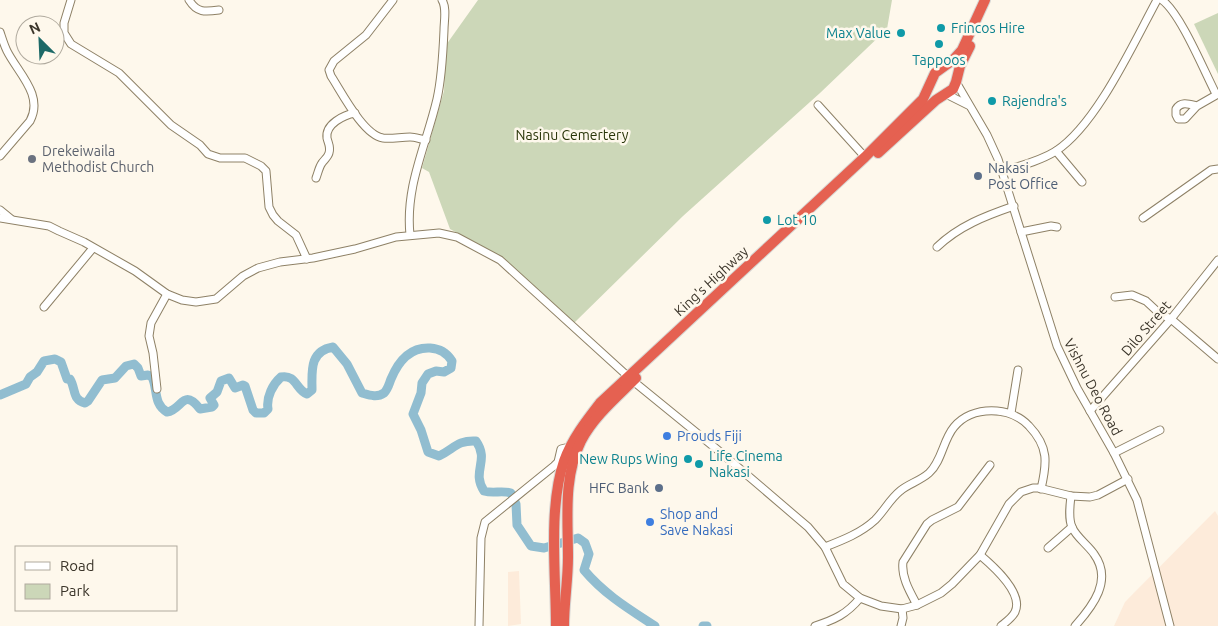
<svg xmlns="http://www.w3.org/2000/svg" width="1218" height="626" viewBox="0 0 1218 626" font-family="Ubuntu,sans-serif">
<rect width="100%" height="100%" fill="#fef8ec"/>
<g fill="#fdebda">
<polygon points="1215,511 1218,516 1218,626 1114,626 1125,602"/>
<polygon points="519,571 521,624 508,626 508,572"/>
</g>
<g fill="#ccd7b8">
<polygon points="478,0 892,0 887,29 820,93 683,216 574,323 495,253 450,229 429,172 422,168 444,91 446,45"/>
<polygon points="1218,13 1218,74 1194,24"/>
</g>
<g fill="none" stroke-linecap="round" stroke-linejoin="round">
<g stroke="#91bdd0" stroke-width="9">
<path d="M0,395L26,384L30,377L37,372L44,361L55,359L61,362L67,379H70C76,389 72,400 85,403L88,401L102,380L115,378L126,366L134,364L138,368L141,376L148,375L152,377C158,389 153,404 167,412C182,410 183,387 200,409L212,407L214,405L210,398L217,392L221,381L229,378L235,388L243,385L245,386L253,410L256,413H264L268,409C266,397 273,384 281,377C296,374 296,390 307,394L312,390C312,372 309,351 333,347L347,364L362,393C369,395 377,398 384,393C388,389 389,384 391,379C398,362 410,347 430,348C440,349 446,352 452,361L451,368L444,372L436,371L428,374L422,383L421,393L413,414L421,430L428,452L439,456C454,449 457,440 476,441C490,461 471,471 484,491C494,494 501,490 511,493L516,504L517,525L531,546L544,548L578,538L585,543L589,554L584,570C604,594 629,609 655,626"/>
<polyline points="703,626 707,626"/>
</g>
<defs>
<g id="minor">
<polyline points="71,0 64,23 64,33 71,44 119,73 171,125 200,145 208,154 220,158 245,158 261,166 266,171 269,207 273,215 278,221 296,235 307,259"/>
<path d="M189,0C197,13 205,12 219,10"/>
<path d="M393,0L366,35L334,61L329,70L331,76C341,91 363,135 383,138C391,139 401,137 410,137C415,137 420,139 426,140"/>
<path d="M1162,0C1181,14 1204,71 1216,94"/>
<path d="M0,32C2,38 4,45 7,51C18,73 44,95 30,121L0,156"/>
<polyline points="956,82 987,135 998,159 1057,346 1077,388 1114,453 1137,500 1170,626"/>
<polyline points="946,94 968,105"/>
<polyline points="818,105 865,157"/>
<path d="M1197,106C1189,104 1181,101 1176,109V115L1178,119H1185L1197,106L1218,94"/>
<polyline points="1056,151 1082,182"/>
<path d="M1003,171C1020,166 1040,161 1056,151C1097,124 1133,44 1157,0"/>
<path d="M316,178C318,173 319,167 322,163C324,160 328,157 329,153C331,147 328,143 327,138C325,124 344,115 355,113"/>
<polyline points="0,210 11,219"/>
<polyline points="0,218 49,226 59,231 84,242 135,271 167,294 182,300 196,302 216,299 243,276 258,268 280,262 313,258 355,249 396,237 439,233 457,237 500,260 633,381 719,451 808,527 825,547 843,584 860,598 881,606 902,609 917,605 941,593 952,584 980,555 1009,504 1021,492 1033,488 1039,488 1071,496 1090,497 1098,495 1128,479"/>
<polyline points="1143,218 1211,170 1218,169"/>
<polyline points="1021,232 1051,226 1057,227"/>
<path d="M410,235C405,186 426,146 437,99C442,77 443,53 444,30C444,21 447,8 442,0"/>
<path d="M937,247C959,226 985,216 1014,206"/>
<polyline points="1115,297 1132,295 1146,301 1160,314 1171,319 1218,359"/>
<polyline points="44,307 93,248"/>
<polyline points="157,389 153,353 149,336 151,323 167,294"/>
<polyline points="1090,411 1171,319 1218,260"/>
<polyline points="1011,413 1018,370"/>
<polyline points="1114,453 1160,430"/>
<path d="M1071,496C1070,505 1068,518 1072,527C1076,537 1088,545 1094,554C1113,580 1093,606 1075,626"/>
<path d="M825,547C843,540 861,533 875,520C884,511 890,499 900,491C908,484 920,481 929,473C942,461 943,440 954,427C972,405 1011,406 1029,426C1049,447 1047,463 1041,489"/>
<polyline points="1048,548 1072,527"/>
<path d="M980,555C993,566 1024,593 1015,612C1012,618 1006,622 1001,626"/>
<path d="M917,605C910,592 901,577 903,562L927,524L932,520L958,507L990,465"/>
<polyline points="479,626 481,538 485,522 554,466 558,462 561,449 565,448 569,449"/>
<path d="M815,626C834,620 847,614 860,598"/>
<polyline points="901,626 903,618 902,609"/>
</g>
<g id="highway">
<polyline points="878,153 936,100 953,89 956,82 960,66 970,46"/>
<path d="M556,626C556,576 548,508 564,461C572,439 586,421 600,403L865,157L923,99L935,73L953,60L962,50L985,0"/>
<path d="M564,626C564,603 568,580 568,557C568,518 563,477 581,441C594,416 617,397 636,378"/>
</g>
</defs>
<use href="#minor" stroke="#8e8166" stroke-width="9"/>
<use href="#highway" stroke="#d8d7d4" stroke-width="12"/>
<use href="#minor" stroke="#fff" stroke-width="7"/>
<use href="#highway" stroke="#e56151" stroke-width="10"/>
</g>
<g fill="#0f9aa8" stroke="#fef8ec" stroke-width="2">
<circle cx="941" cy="28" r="5"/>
<circle cx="901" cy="33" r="5"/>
<circle cx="939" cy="44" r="5"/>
<circle cx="992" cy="101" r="5"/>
<circle cx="767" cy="220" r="5"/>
<circle cx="688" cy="459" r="5"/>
<circle cx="699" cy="464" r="5"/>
</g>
<circle fill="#6b7280" stroke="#fef8ec" stroke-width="2" cx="32" cy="159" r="5"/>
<g fill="#5c6f8a" stroke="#fef8ec" stroke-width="2">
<circle cx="978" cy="176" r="5"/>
<circle cx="659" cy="488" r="5"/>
</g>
<g fill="#3f7fe0" stroke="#fef8ec" stroke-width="2">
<circle cx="667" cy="436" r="5"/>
<circle cx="650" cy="522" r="5"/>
</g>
<g text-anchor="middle" stroke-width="5" stroke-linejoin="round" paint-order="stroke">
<g font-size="14" fill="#0d838f" stroke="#fef8ec" text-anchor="start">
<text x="951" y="33">Frincos Hire</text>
<text x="891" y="38" text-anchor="end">Max Value</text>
<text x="939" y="65" text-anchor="middle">Tappoos</text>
<text x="1002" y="106">Rajendra's</text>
<text x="777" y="225">Lot 10</text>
<text x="709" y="461">Life Cinema<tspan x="709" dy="16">Nakasi</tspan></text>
<text x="678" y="464" text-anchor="end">New Rups Wing</text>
</g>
<g font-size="14" fill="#293508" stroke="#fef8ec">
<text x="572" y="140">Nasinu Cemertery</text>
</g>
<g font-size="14" fill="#5b616d" stroke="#fef8ec" text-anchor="start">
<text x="42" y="156">Drekeiwaila<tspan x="42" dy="16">Methodist Church</tspan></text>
</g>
<g font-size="14" fill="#4e5e75" stroke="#fef8ec" text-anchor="start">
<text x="988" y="173">Nakasi<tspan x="988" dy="16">Post Office</tspan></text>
<text x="649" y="493" text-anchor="end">HFC Bank</text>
</g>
<g font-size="14" fill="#3b352a" stroke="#fef8ec">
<text transform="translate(711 281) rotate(-43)" y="5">King's Highway</text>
<text transform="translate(1146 328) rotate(-49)" y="5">Dilo Street</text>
<text transform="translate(1093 387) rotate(62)" y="5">Vishnu Deo Road</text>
</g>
<g font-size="14" fill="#366cbe" stroke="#fef8ec" text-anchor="start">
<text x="677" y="441">Prouds Fiji</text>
<text x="660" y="519">Shop and<tspan x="660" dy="16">Save Nakasi</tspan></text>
</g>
</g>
<rect x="15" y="546" width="162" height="65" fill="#fef8ec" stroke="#b0aa9e"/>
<rect x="25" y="562" width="25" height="8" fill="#ffffff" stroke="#b0aa9e"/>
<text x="60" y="571" font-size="15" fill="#3b352a">Road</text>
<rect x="25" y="584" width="25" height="15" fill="#ccd7b8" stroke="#b0aa9e"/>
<text x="60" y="596" font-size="15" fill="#3b352a">Park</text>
<g transform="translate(40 40) rotate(336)"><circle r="24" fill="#fef8ec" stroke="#b0aa9e"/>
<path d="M0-4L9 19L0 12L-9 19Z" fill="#1c6967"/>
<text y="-8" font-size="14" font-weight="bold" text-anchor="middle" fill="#3b352a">N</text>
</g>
</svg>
